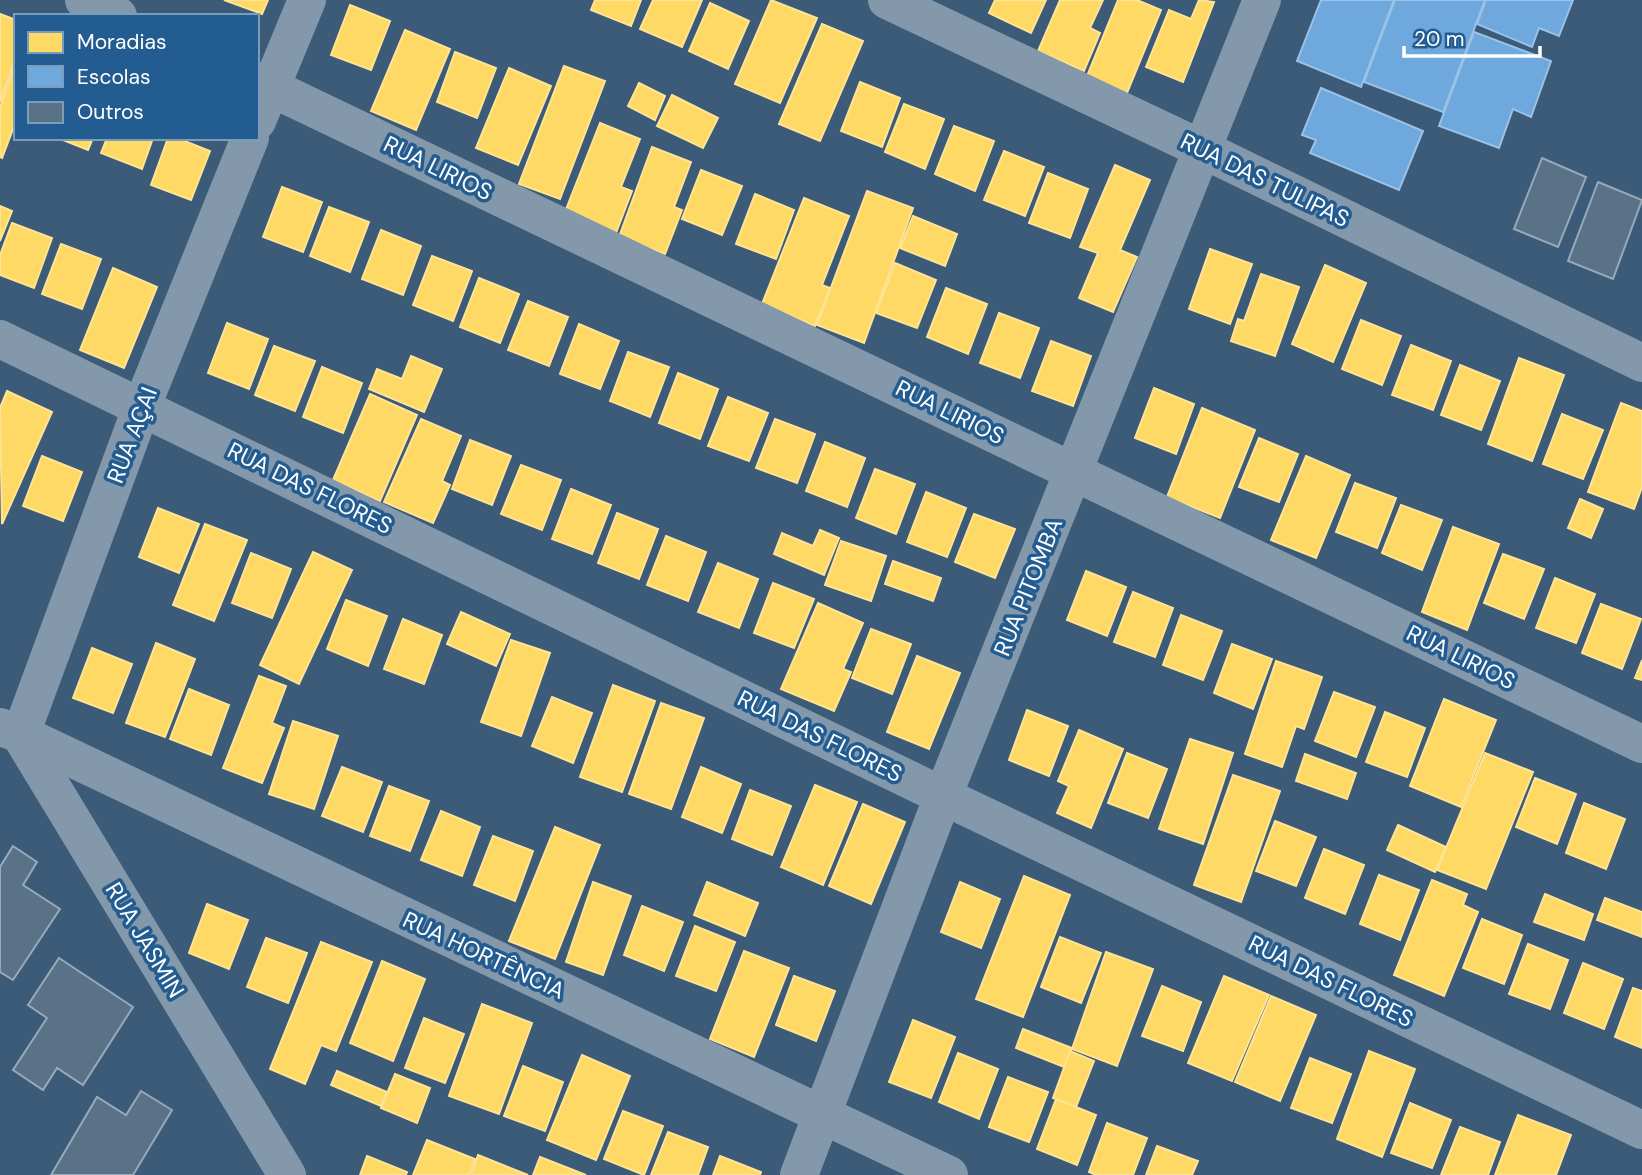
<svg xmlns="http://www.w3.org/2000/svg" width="1642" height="1175" viewBox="0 0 1642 1175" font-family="'DM Sans',sans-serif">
<rect width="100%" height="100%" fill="#3c5b78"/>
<g fill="#ffd966" stroke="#ffe494" stroke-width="2">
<polygon points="224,0 268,0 262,14"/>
<polygon points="595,0 641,0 631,26 591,10"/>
<polygon points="653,0 702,0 682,47 640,29"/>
<polygon points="771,0 817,18 780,103 735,84"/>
<polygon points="995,0 1046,0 1031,33 989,13"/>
<polygon points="1060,0 1103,0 1090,28 1100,33 1084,71 1038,51"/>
<polygon points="1118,0 1137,0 1161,10 1127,93 1087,76"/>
<polygon points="1199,0 1214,2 1183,82 1146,67 1169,10 1191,19"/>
<polygon points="710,3 749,21 728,69 689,51"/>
<polygon points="350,5 390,21 371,70 331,55"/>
<polygon points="0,14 16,20 16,58 0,102"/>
<polygon points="822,24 863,41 820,141 779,124"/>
<polygon points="405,30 450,49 416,130 371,111"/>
<polygon points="455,52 496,68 477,118 437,102"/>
<polygon points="16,63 16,121 2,158 0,157 0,107"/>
<polygon points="564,66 605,81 560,199 519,184"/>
<polygon points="509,68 551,86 518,165 476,148"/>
<polygon points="860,82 900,98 882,147 841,131"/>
<polygon points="639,83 665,96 655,120 628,106"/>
<polygon points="672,95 718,118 703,148 657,126"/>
<polygon points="904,104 944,119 925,169 885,152"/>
<polygon points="600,123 640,139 621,187 632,191 616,233 565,212"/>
<polygon points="954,126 994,141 975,191 935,174"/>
<polygon points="58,138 93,138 88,150"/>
<polygon points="107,138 153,138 142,169 101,153"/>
<polygon points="168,138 177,138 210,151 191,200 151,185"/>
<polygon points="652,147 691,162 674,207 682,210 665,254 619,237"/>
<polygon points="1004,151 1044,167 1025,216 984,200"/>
<polygon points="1115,165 1150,180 1120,250 1137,257 1113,312 1079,298 1098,253 1080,247"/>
<polygon points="701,170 742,186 722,235 682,219"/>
<polygon points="1048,173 1088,189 1070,238 1029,223"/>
<polygon points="282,187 322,202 303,252 263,237"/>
<polygon points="867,191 913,208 864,343 817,325"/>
<polygon points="755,194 794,210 776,259 736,244"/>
<polygon points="804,198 849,216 822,285 830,288 815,326 762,304"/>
<polygon points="0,206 12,211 0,241"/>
<polygon points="329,207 369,222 350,272 310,256"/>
<polygon points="913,216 957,234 945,266 900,248"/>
<polygon points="12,223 52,238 34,288 0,275 0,255"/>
<polygon points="381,230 421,246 403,295 362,279"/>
<polygon points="61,244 101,259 82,309 42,294"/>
<polygon points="1210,249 1252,264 1230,324 1189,309"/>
<polygon points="432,256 472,271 453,321 413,305"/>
<polygon points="895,263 936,280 917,328 876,313"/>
<polygon points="1325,265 1366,283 1333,362 1292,344"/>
<polygon points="113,268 157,287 124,368 80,350"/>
<polygon points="1261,274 1299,287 1275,356 1231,341 1238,319 1244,321"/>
<polygon points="479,278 519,294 500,343 460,327"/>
<polygon points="946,288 987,304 968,354 927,337"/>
<polygon points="528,301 568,317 549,366 508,350"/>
<polygon points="999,313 1039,328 1020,378 980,363"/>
<polygon points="1361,320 1401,336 1382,385 1342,369"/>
<polygon points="227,323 268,339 249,389 208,373"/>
<polygon points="579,324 619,341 600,389 560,374"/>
<polygon points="1051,341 1091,356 1073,406 1032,391"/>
<polygon points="1411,345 1451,361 1433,410 1392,395"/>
<polygon points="274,346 315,361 295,411 255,395"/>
<polygon points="628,352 669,367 650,417 610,401"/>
<polygon points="411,356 442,369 424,412 369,389 377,369 402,379"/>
<polygon points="1519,358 1564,375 1532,461 1488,444"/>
<polygon points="1460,365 1500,381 1481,430 1441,415"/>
<polygon points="322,367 362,383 343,433 303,417"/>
<polygon points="678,373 718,389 700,439 659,423"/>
<polygon points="1154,388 1194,404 1176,454 1135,438"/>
<polygon points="7,391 52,412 2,524 0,408"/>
<polygon points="370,394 417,415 380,501 333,480"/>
<polygon points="728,397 768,413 749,461 708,446"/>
<polygon points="1621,403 1642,411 1642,487 1634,509 1588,492"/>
<polygon points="1202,408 1255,430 1220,518 1167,497"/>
<polygon points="1562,414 1603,430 1583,479 1543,464"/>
<polygon points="421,419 461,436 442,481 450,485 433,523 384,502"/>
<polygon points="775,419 815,434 797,483 756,468"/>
<polygon points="1259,438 1298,454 1279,502 1239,487"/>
<polygon points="470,440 511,456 492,505 452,489"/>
<polygon points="825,442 865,458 847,507 806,491"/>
<polygon points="42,456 82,472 63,521 23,506"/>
<polygon points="1306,456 1350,475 1316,558 1271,540"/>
<polygon points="521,465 561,480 542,530 501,514"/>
<polygon points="875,469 915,484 896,534 856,518"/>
<polygon points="1355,483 1396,498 1377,548 1336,532"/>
<polygon points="571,489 611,505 592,554 552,539"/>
<polygon points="926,492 966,508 947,557 907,542"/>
<polygon points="1580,499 1603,509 1591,538 1568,528"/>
<polygon points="1401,505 1442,520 1422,570 1382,553"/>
<polygon points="158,508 199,524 179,573 139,557"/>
<polygon points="617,513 658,529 639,579 598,563"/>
<polygon points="974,514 1015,529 995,578 955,562"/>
<polygon points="205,524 247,540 214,621 173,605"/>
<polygon points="1453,527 1499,544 1467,630 1422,612"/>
<polygon points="820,530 839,538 824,575 774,554 782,533 813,546"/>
<polygon points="666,536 706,552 688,601 647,585"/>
<polygon points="841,541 886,556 871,601 825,585"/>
<polygon points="313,552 352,570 299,684 260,665"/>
<polygon points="251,553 291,569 272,618 232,603"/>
<polygon points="1503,554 1544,569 1524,619 1484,603"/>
<polygon points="893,561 941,578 933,601 885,584"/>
<polygon points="718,563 758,579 739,628 698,612"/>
<polygon points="1086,571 1126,587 1107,636 1067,620"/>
<polygon points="1555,578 1595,594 1576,643 1536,628"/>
<polygon points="773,583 814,599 794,648 754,633"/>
<polygon points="1133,592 1173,608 1155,657 1114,642"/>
<polygon points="346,600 387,616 368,666 327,649"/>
<polygon points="818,603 863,623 843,669 851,672 834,711 781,689"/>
<polygon points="1601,604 1641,619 1622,669 1582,653"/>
<polygon points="461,612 510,634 496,666 447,644"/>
<polygon points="1181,615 1222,631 1203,680 1163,665"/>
<polygon points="403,619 442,635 424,684 384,669"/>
<polygon points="871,629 911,644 892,694 852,678"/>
<polygon points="511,640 550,653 521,736 481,722"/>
<polygon points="156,643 195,659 165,737 126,723"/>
<polygon points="1232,644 1272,659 1253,709 1214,693"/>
<polygon points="92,648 132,664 113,713 73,698"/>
<polygon points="917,656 960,673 929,749 887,732"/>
<polygon points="1642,660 1642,680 1635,678"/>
<polygon points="1276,661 1322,677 1304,729 1296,726 1282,767 1245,754"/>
<polygon points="259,676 286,686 272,723 284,728 262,783 223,768"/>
<polygon points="613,685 655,701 622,792 580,777"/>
<polygon points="189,689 229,705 211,755 170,739"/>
<polygon points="1334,692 1375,707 1356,757 1315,741"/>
<polygon points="552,697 592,713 573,763 532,746"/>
<polygon points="1444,699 1496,720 1461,807 1410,786"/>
<polygon points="661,703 704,718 671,809 629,794"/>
<polygon points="1027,710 1068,726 1049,776 1009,760"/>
<polygon points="1385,712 1425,728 1407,777 1366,762"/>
<polygon points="293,721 338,736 314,809 269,794"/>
<polygon points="1079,730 1123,749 1091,828 1057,813 1069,786 1058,781"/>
<polygon points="1190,739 1233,753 1203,844 1159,829"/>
<polygon points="1127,753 1167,769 1148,818 1108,803"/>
<polygon points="1485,753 1533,772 1486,889 1437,870"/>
<polygon points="1305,754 1356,773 1347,799 1296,781"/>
<polygon points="342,767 382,782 363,832 322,816"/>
<polygon points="701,767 741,784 722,833 682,817"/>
<polygon points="1233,775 1280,791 1241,902 1194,885"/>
<polygon points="1535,778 1576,794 1557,844 1516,827"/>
<polygon points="815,785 857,802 823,885 781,867"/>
<polygon points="389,786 429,801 410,851 370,836"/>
<polygon points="750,790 791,806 772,855 732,839"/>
<polygon points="1584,803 1625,819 1606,869 1566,853"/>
<polygon points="863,804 905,822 871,904 829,886"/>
<polygon points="441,811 480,827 462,876 421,860"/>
<polygon points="1275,821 1316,837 1296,886 1256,871"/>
<polygon points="1398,825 1446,847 1435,872 1387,850"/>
<polygon points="555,827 600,845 555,959 509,941"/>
<polygon points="493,836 533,851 515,901 474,885"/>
<polygon points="1324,849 1364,865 1345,914 1305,898"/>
<polygon points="1379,875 1419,890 1400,940 1360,924"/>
<polygon points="1024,876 1070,895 1023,1017 976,999"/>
<polygon points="1432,880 1467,894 1463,905 1478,912 1444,996 1394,975"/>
<polygon points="593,882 631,896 603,975 566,962"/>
<polygon points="707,882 758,903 745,936 694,915"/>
<polygon points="960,882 1000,899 981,948 941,932"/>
<polygon points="1545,894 1593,914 1584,940 1534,922"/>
<polygon points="1605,898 1642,912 1642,937 1597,920"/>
<polygon points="207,904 248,920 229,969 189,953"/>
<polygon points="642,906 683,922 664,971 624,955"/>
<polygon points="1482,919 1522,935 1504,984 1463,968"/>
<polygon points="695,926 735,942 716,991 676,976"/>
<polygon points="1060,937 1101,953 1081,1003 1041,987"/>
<polygon points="266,938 307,953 288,1003 247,987"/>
<polygon points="321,942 372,962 336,1051 321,1045 305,1084 270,1069"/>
<polygon points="1528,944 1568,960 1550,1009 1509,994"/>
<polygon points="744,951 789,968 754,1057 710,1039"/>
<polygon points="1106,952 1153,969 1117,1066 1072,1049"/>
<polygon points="382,961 425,979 393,1061 350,1043"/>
<polygon points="1583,963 1623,979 1604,1029 1564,1013"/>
<polygon points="794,976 835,991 816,1041 776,1025"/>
<polygon points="1224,976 1269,995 1232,1081 1188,1063"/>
<polygon points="1162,986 1201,1002 1183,1051 1142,1036"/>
<polygon points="1633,988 1642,991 1642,1048 1615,1037"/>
<polygon points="1271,996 1316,1015 1280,1101 1235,1082"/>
<polygon points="482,1004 532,1023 499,1114 449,1096"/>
<polygon points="424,1018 464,1034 445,1083 405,1068"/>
<polygon points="913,1020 955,1037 931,1098 889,1082"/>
<polygon points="1023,1029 1072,1048 1064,1067 1016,1048"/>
<polygon points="1070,1051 1094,1061 1076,1107 1053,1098"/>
<polygon points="1369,1051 1415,1069 1382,1157 1337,1139"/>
<polygon points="958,1053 998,1069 979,1119 939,1102"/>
<polygon points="582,1055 630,1076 596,1160 547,1140"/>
<polygon points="1310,1058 1351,1074 1332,1123 1291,1108"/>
<polygon points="523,1066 563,1082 545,1131 504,1116"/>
<polygon points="337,1071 387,1092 381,1106 331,1085"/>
<polygon points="395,1074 430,1088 417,1123 381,1108"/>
<polygon points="1008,1077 1048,1092 1029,1142 989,1127"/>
<polygon points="1056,1099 1096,1115 1077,1165 1037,1149"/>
<polygon points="1410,1103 1451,1120 1432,1168 1391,1153"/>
<polygon points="623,1111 663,1126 644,1175 604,1159"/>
<polygon points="1518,1115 1571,1135 1556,1175 1495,1175"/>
<polygon points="1107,1123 1147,1138 1133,1175 1096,1175 1089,1172"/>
<polygon points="1460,1127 1500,1142 1488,1175 1441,1175"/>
<polygon points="668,1132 708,1147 698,1175 651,1175"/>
<polygon points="427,1140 475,1159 469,1175 413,1175"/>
<polygon points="1157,1146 1198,1161 1192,1175 1146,1175"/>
<polygon points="478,1155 528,1175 471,1175"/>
<polygon points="367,1156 407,1172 406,1175 360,1175"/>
<polygon points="720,1156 761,1172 760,1175 713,1175"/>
<polygon points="540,1157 586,1175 533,1175"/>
</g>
<g fill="#6fa8dc" stroke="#9ac2e6" stroke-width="2">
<polygon points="1321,0 1394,0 1361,87 1297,61"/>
<polygon points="1395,0 1485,0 1443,112 1364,82"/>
<polygon points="1486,0 1573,0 1559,36 1539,28 1532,47 1477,24"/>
<polygon points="1474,32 1551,61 1531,117 1513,109 1499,148 1439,126"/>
<polygon points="1321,88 1423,131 1399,190 1310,153 1316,140 1302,135"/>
</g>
<g fill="#5a7288" stroke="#98a9b9" stroke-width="2">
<polygon points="1542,158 1586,177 1558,247 1514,229"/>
<polygon points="1598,182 1642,200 1613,279 1568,261"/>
<polygon points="13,846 37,862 23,885 60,909 13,980 0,972 0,867"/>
<polygon points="59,958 133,1007 83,1085 57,1068 43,1090 13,1070 47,1018 28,1005"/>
<polygon points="141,1091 172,1110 133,1175 51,1175 97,1097 126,1115"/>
</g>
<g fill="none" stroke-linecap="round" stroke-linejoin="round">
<g stroke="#8398ab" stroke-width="38">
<polyline points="84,0 118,16"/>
<polyline points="887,0 1202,149 1642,363"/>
<polyline points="257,81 1642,744"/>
<polyline points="257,121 307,0"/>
<polyline points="0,339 943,796 1642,1130"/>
<polyline points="0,727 21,734 949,1175"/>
<polyline points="18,731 287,1175"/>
<polyline points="21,734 142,406 250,138"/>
<polyline points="799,1175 943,796 1262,0"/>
</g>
</g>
<g text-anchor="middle" stroke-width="7" stroke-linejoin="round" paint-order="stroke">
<g font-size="23" fill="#fff" stroke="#235c90">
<text transform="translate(438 168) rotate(26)" y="8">RUA LIRIOS</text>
<text transform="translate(1265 180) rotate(26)" y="8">RUA DAS TULIPAS</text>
<text transform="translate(950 412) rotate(26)" y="8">RUA LIRIOS</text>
<text transform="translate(132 435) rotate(-69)" y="8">RUA AÇAI</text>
<text transform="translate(310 488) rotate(26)" y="8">RUA DAS FLORES</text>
<text transform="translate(1028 587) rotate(-68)" y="8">RUA PITOMBA</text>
<text transform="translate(1461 657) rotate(26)" y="8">RUA LIRIOS</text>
<text transform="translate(820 736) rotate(26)" y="8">RUA DAS FLORES</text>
<text transform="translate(145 940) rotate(59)" y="8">RUA JASMIN</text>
<text transform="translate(484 955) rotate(25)" y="8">RUA HORTÊNCIA</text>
<text transform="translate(1331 981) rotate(26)" y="8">RUA DAS FLORES</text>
</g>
</g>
<rect x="14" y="14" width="245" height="126" fill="#235c90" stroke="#7b9dbc" stroke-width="2"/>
<rect x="28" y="32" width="35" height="21" fill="#ffd966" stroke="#7b9dbc" stroke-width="2"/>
<text x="77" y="49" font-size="21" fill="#ffffff">Moradias</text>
<rect x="28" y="66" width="35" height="21" fill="#6fa8dc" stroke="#7b9dbc" stroke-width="2"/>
<text x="77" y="84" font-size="21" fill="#ffffff">Escolas</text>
<rect x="28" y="102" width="35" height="21" fill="#5a7288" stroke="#7b9dbc" stroke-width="2"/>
<text x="77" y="119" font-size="21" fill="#ffffff">Outros</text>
<path d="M1404 46v10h136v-10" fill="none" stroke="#ffffff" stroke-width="3.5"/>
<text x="1414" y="46" font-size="21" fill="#ffffff" stroke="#235c90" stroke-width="5" paint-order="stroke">20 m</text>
</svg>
